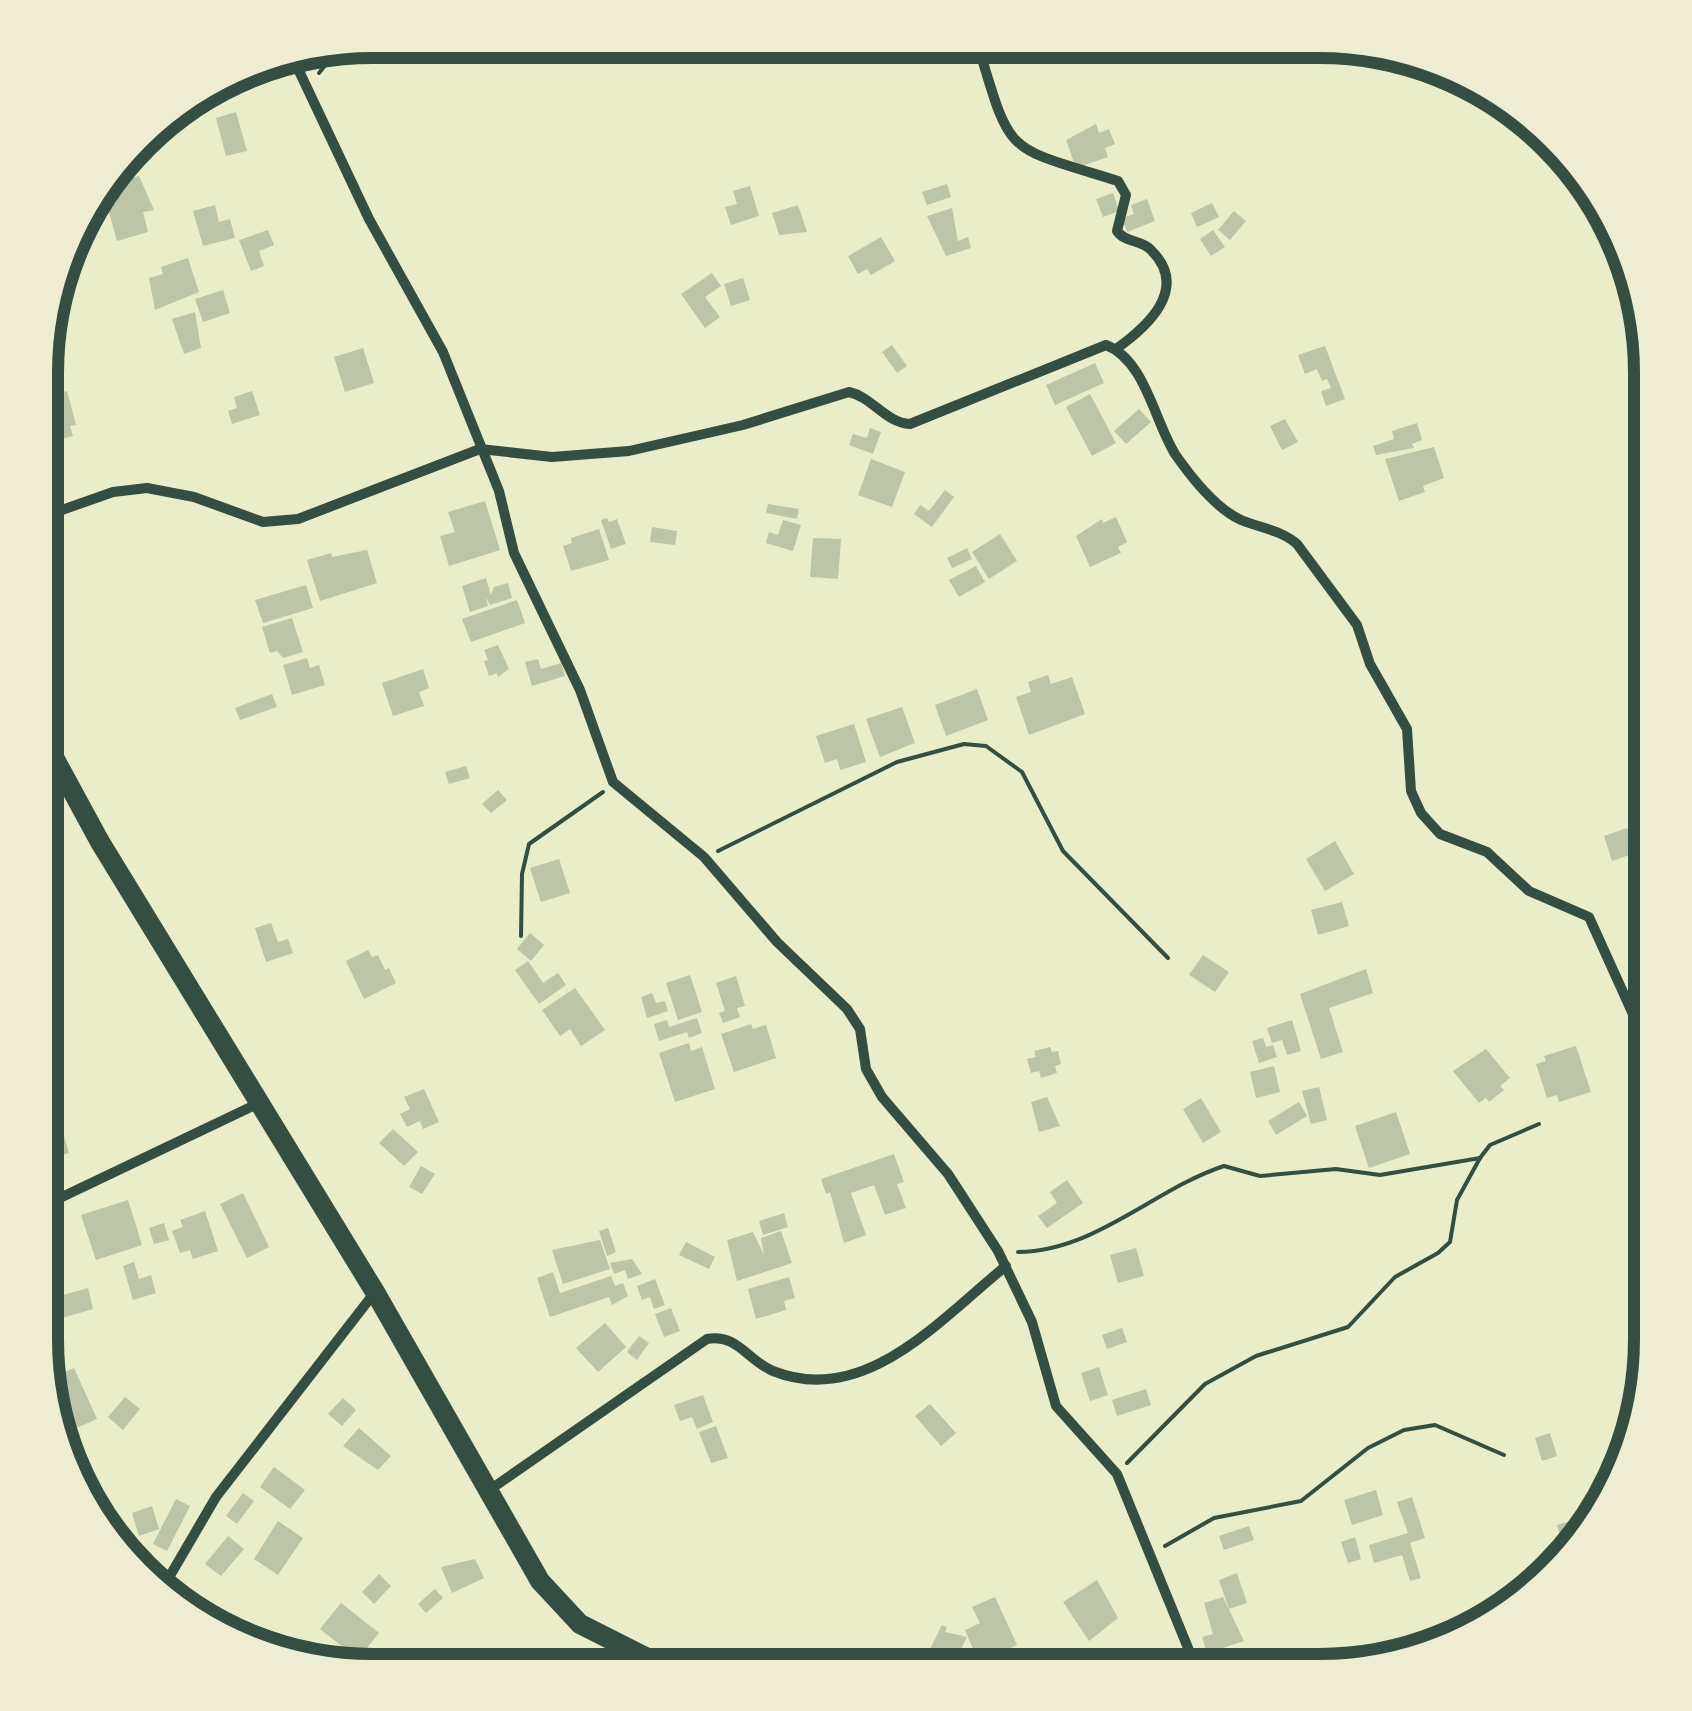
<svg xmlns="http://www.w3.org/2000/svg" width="1692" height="1711" viewBox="0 0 1692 1711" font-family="'Golos Text',sans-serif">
<rect width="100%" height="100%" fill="#e9edc9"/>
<g fill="#bcc5a7">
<polygon points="236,112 247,151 226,156 216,118"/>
<polygon points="1096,124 1099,133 1109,129 1115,144 1105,148 1108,157 1076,168 1066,140"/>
<polygon points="139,176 154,210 143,212 148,232 117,241 105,198 120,194 117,182"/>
<polygon points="947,184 951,197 927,205 922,192"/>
<polygon points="750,186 759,216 731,225 725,207 737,204 733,191"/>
<polygon points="1113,193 1119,211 1103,217 1096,199"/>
<polygon points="1147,199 1155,221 1127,232 1122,218 1134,214 1131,205"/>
<polygon points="1212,203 1219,217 1197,227 1191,213"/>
<polygon points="215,205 219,222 230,219 235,238 203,246 193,211"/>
<polygon points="798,205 807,232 779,235 772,213"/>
<polygon points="952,208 958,241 968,237 971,248 946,256 927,216"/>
<polygon points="1234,211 1246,221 1230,240 1218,230"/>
<polygon points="268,230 274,245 259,251 264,266 251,271 239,240"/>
<polygon points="1213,230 1225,247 1211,256 1200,239"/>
<polygon points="881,237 895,261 871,275 867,269 858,274 848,256"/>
<polygon points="188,258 199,292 155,310 149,278 163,274 161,267"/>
<polygon points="712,273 721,286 705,297 720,317 705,328 681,294"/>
<polygon points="743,278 750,300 731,306 724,284"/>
<polygon points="223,290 230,313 203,322 195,299"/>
<polygon points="195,312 201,348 184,354 172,319"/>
<polygon points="892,345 907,366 897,373 882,352"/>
<polygon points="1325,346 1345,399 1326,406 1321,391 1331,388 1327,379 1322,381 1317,369 1305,374 1298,355"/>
<polygon points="363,348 374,383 345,392 334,357"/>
<polygon points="1095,363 1104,383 1055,405 1046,385"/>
<polygon points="67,391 76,425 70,426 73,436 61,439 58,430 51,432 46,404 51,403 49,396"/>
<polygon points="252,391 260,415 232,424 228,411 237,408 234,397"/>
<polygon points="1090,394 1116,443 1092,456 1066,407"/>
<polygon points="1139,409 1151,422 1126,444 1114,431"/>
<polygon points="1285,419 1298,442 1282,450 1270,426"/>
<polygon points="1417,423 1422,440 1412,444 1414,448 1376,455 1373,446 1394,439 1392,431"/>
<polygon points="870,428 881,432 873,454 849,445 853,434 867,438"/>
<polygon points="1434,447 1444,478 1423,486 1425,492 1399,501 1385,459"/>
<polygon points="871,459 905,472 892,507 858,495"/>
<polygon points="945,490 954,497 932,527 914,514 920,505 929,511"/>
<polygon points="485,501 500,550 449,566 440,536 455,532 448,512"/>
<polygon points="768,504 799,509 797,519 766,513"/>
<polygon points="1116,517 1127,542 1118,547 1121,553 1090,567 1076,536 1102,519 1103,523"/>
<polygon points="607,518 609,522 617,519 626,544 611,549 601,520"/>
<polygon points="783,520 801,525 793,551 766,543 769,532 778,535"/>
<polygon points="652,527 677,531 675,545 650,542"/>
<polygon points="599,529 609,560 571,571 563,546 572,543 571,538"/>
<polygon points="1000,534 1017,561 989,579 972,552"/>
<polygon points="813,538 841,539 838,579 810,577"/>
<polygon points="967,548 972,559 952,568 947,558"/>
<polygon points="367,550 377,583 320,601 307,560 331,553 332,557"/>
<polygon points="976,566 985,582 959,597 949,580"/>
<polygon points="486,578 491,595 494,587 508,583 512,598 490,605 485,596 488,606 470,612 462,586"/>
<polygon points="306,585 313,608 263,623 255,600"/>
<polygon points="517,600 525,623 471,642 462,619"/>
<polygon points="292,618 303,652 283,658 277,651 270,653 262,627"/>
<polygon points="498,645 509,669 498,677 497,673 489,676 484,661 488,660 484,650"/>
<polygon points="307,658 310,668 319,665 325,685 292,695 283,665"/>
<polygon points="538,659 541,669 561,663 565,676 532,686 525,662"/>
<polygon points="423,669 429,688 419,692 424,706 393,716 382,683"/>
<polygon points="1048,675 1051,684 1072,677 1085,714 1029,735 1016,697 1031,692 1028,682"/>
<polygon points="977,689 988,720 946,736 935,705"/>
<polygon points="272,694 277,707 240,720 235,708"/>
<polygon points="902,707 915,743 880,757 866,719"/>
<polygon points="854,724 866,762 840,770 837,759 825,763 816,736"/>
<polygon points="466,766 470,778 449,784 445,772"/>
<polygon points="498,790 507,800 491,813 482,804"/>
<polygon points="1627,828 1635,853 1612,861 1604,836"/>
<polygon points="1335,841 1354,874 1325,891 1306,859"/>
<polygon points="559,859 570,893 541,902 530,868"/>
<polygon points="1342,902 1349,926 1318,935 1311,910"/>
<polygon points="271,923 278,942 288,939 293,953 266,962 255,928"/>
<polygon points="530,933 544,945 531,961 517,949"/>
<polygon points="368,950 372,957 378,955 385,970 389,968 396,983 364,999 346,961"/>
<polygon points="1203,955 1229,972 1215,992 1189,975"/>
<polygon points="528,961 543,983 558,973 566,985 539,1004 515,970"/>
<polygon points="1366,969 1373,993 1329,1008 1343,1052 1321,1059 1300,994"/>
<polygon points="690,975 702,1012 678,1020 666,983"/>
<polygon points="736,976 745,1006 737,1008 740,1017 723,1023 719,1013 725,1011 716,983"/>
<polygon points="575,988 605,1030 581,1046 570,1029 560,1036 542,1010"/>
<polygon points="652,993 656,1003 665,1001 668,1011 647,1018 641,997"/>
<polygon points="697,1018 702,1033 689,1038 687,1032 659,1041 654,1024 667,1020 669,1027"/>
<polygon points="1292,1020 1301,1051 1287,1055 1282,1040 1272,1043 1267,1028"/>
<polygon points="751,1024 753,1029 766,1025 776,1058 734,1072 721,1034"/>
<polygon points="1263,1038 1266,1047 1273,1045 1277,1057 1259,1063 1252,1041"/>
<polygon points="689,1043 691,1051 702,1047 715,1089 675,1102 659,1053"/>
<polygon points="1576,1046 1591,1092 1559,1102 1557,1095 1547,1098 1536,1064 1546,1061 1544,1056"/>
<polygon points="1050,1047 1052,1052 1058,1051 1061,1064 1055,1066 1057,1073 1041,1078 1039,1071 1031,1073 1027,1059 1036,1057 1034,1051"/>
<polygon points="1486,1049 1510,1078 1500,1086 1504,1090 1489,1102 1486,1098 1479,1103 1453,1071"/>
<polygon points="1274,1066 1280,1092 1256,1098 1250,1072"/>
<polygon points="1319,1087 1327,1120 1311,1124 1302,1091"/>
<polygon points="424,1089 439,1122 423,1129 420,1121 407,1127 400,1114 410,1109 404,1097"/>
<polygon points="1047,1097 1060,1126 1039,1132 1031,1102"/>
<polygon points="1201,1098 1221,1132 1203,1143 1183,1109"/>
<polygon points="1299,1102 1307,1116 1276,1135 1268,1121"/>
<polygon points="1396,1112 1410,1154 1369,1168 1355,1126"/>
<polygon points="58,1116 69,1153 52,1158 53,1164 42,1168 42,1121"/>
<polygon points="393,1129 418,1152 404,1166 379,1143"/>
<polygon points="894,1154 904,1182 897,1184 906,1208 885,1215 874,1185 851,1193 866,1235 844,1243 830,1192 826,1194 821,1179"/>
<polygon points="421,1166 435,1174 422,1194 409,1187"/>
<polygon points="1067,1180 1083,1203 1047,1228 1038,1216 1057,1203 1050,1192"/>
<polygon points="243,1193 269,1247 247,1258 220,1204"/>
<polygon points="128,1200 142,1245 96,1260 81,1215"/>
<polygon points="205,1211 218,1251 193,1259 190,1250 180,1253 172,1231 183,1227 180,1220"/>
<polygon points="784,1213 788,1227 763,1235 759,1221"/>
<polygon points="164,1223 169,1240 154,1244 149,1228"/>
<polygon points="608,1228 616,1252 607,1256 599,1231"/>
<polygon points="781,1231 792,1263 737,1281 727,1240 753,1232 764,1255 761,1238"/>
<polygon points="600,1240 610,1269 563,1284 552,1250"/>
<polygon points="686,1242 715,1257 709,1269 679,1255"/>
<polygon points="1136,1248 1144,1276 1118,1283 1110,1255"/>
<polygon points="632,1259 642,1274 628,1279 625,1270 614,1274 610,1263"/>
<polygon points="134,1262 139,1279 151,1275 156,1293 133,1300 123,1266"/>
<polygon points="553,1272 560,1293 611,1276 615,1286 623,1283 628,1296 612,1305 609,1297 550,1317 537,1278"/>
<polygon points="789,1277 795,1298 784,1301 786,1310 756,1319 748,1289"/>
<polygon points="655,1279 665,1305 654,1309 650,1297 642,1300 637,1286"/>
<polygon points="88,1288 93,1309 62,1318 56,1297"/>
<polygon points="671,1308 680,1331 664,1337 655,1314"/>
<polygon points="605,1323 626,1347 598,1372 576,1348"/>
<polygon points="1122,1328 1127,1342 1107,1349 1102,1335"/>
<polygon points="639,1336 649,1343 637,1360 627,1352"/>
<polygon points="1099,1367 1108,1395 1090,1401 1081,1373"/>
<polygon points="74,1368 97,1419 56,1437 45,1381"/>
<polygon points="1146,1389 1151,1405 1117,1416 1112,1400"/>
<polygon points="703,1395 713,1422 697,1429 692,1417 680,1421 674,1405"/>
<polygon points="125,1397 140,1409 123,1430 108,1417"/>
<polygon points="343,1398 356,1410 342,1426 328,1414"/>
<polygon points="930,1404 956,1433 941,1446 915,1416"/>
<polygon points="716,1426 728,1458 711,1463 699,1432"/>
<polygon points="359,1428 391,1456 378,1470 343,1446"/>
<polygon points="1550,1433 1557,1456 1542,1461 1535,1438"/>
<polygon points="274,1467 305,1490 290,1509 260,1487"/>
<polygon points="1376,1490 1383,1515 1352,1525 1344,1500"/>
<polygon points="243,1493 254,1501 237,1524 226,1516"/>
<polygon points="1412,1497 1425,1538 1410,1543 1421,1578 1410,1581 1402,1555 1374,1563 1369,1545 1408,1533 1397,1502"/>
<polygon points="176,1499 190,1506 167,1551 153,1544"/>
<polygon points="152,1506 159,1529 139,1536 132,1513"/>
<polygon points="115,1513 122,1530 106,1536 97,1519"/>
<polygon points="1584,1517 1586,1524 1577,1535 1561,1540 1557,1525"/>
<polygon points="278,1521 303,1538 278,1575 254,1559"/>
<polygon points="1249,1526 1254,1540 1224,1550 1219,1536"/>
<polygon points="228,1536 244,1549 221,1576 205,1564"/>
<polygon points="1355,1537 1361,1559 1348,1563 1341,1542"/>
<polygon points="475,1559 484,1578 452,1593 441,1567"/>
<polygon points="1237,1573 1247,1603 1229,1609 1219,1580"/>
<polygon points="379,1574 391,1586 374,1604 362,1592"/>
<polygon points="1097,1580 1118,1618 1089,1641 1063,1602"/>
<polygon points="435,1589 443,1598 426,1613 418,1604"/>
<polygon points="995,1597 1017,1645 1004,1651 1008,1662 994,1668 989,1657 971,1666 966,1655 974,1651 965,1630 980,1623 972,1607"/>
<polygon points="1223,1597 1244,1641 1207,1653 1202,1637 1213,1634 1204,1603"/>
<polygon points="341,1603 379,1633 358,1659 320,1629"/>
<polygon points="942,1625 947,1627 945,1632 967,1637 953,1665 928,1653"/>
<polygon points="379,1649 413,1664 410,1670 368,1670"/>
<polygon points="1121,1655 1126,1670 1096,1670 1094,1663"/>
<polygon points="502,1656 524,1666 525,1662 544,1670 496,1670"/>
</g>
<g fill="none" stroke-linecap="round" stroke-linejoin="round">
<g stroke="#344e41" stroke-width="4">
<polyline points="319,73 341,45"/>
<polyline points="718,851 897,762 964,744 986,746 1022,772 1063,851 1168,958"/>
<polyline points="521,936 522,874 529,844 603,792"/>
<path d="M1018,1252C1096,1251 1154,1189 1224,1166L1260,1176L1336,1169L1380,1175L1480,1158"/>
<polyline points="1127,1463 1205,1384 1256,1356 1348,1327 1395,1277 1438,1253 1450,1242 1457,1200 1480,1158 1490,1145 1539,1124"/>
<polyline points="1165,1546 1214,1518 1301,1501 1368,1448 1404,1430 1435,1425 1504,1455"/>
</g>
<g stroke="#344e41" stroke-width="10">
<path d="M977,42C1012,158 1002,145 1118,181L1126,195L1117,231C1124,242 1140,240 1150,249C1191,288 1147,327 1116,349"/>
<polyline points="291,54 369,219 443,352 499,491 514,553 580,690 613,782 704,857 777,942 847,1009 860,1029 866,1069 882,1097 948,1174 998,1251 1032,1322 1056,1406 1117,1474 1197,1670"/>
<path d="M45,516L113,492L147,488L194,497L263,522L298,519L480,449L552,457L629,451L743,425L849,392C872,397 886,423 910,424L1106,345C1145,360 1154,420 1175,454C1191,477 1215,508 1241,520C1260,528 1281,530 1297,544L1357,625L1370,664L1407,729L1411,791L1421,813L1440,834L1487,852L1529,891L1589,917L1651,1054"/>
<polyline points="41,1207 259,1103"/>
<path d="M488,1491L707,1339C737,1333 748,1361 773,1371C865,1408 940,1319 1006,1266"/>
<polyline points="164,1586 216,1497 375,1292"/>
</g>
<polyline stroke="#344e41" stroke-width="20" points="44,739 100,842 375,1292 540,1581 580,1624 671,1670"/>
</g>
<path d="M0 0H1692V1711H0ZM373 58H1319A315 315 0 0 1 1634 373V1339A315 315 0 0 1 1319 1654H373A315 315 0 0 1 58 1339V373A315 315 0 0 1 373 58Z" fill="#eeecd3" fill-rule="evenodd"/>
<path fill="none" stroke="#344e41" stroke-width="12" d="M373 58H1319A315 315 0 0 1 1634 373V1339A315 315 0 0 1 1319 1654H373A315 315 0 0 1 58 1339V373A315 315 0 0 1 373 58Z"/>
</svg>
